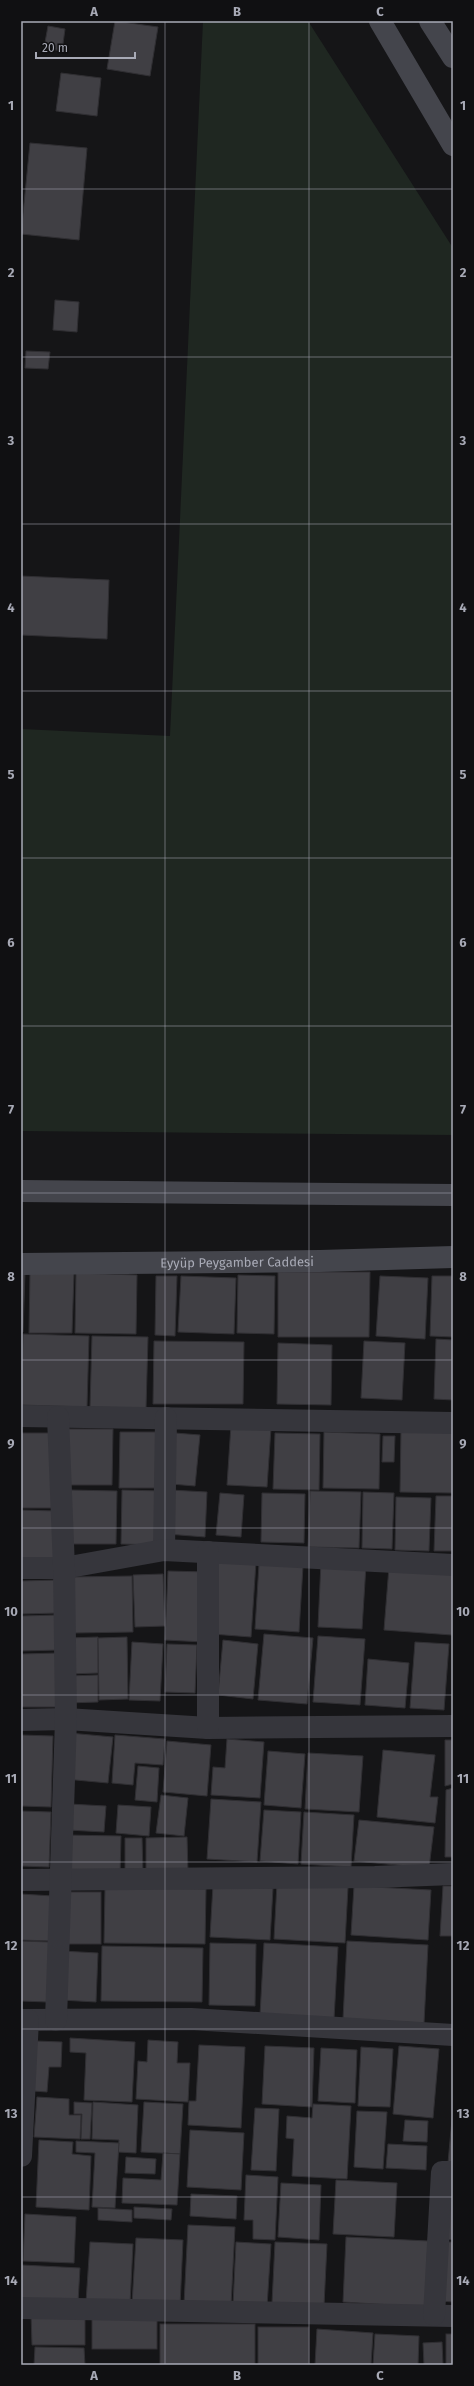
<svg xmlns="http://www.w3.org/2000/svg" width="474" height="2386" viewBox="0 0 474 2386" font-family="'Fira Sans',sans-serif">
<rect width="100%" height="100%" fill="#151517"/>
<polygon fill="#1f2721" points="203,21 308,21 453,248 453,1135 21,1131 21,729 170,736"/>
<g fill="#403f44" stroke="#302f33">
<polygon points="115,21 158,27 150,76 107,69"/>
<polygon points="48,26 65,29 62,51 44,48"/>
<polygon points="61,73 101,78 97,116 56,111"/>
<polygon points="30,143 87,148 79,240 21,234"/>
<polygon points="55,300 79,302 77,332 53,330"/>
<polygon points="26,351 50,352 48,369 25,368"/>
<polygon points="21,576 109,580 107,639 21,635"/>
<polygon points="21,1272 25,1272 23,1332 21,1332"/>
<polygon points="30,1272 74,1273 72,1333 29,1333"/>
<polygon points="278,1272 370,1272 369,1337 278,1337"/>
<polygon points="76,1273 137,1275 136,1334 75,1333"/>
<polygon points="238,1275 275,1276 274,1334 237,1333"/>
<polygon points="156,1276 177,1276 175,1336 155,1335"/>
<polygon points="181,1276 236,1278 234,1334 178,1332"/>
<polygon points="380,1276 428,1278 425,1339 376,1336"/>
<polygon points="432,1276 453,1276 453,1337 430,1336"/>
<polygon points="23,1334 89,1336 87,1407 21,1405"/>
<polygon points="92,1336 148,1337 146,1408 90,1407"/>
<polygon points="436,1339 453,1340 453,1400 434,1399"/>
<polygon points="154,1341 244,1342 243,1404 153,1404"/>
<polygon points="364,1341 405,1343 402,1400 361,1398"/>
<polygon points="278,1343 332,1345 331,1405 277,1404"/>
<polygon points="231,1425 271,1428 267,1487 227,1485"/>
<polygon points="68,1429 113,1429 112,1485 67,1485"/>
<polygon points="401,1430 453,1431 453,1493 400,1492"/>
<polygon points="120,1432 163,1432 162,1488 119,1488"/>
<polygon points="324,1432 380,1434 379,1489 323,1488"/>
<polygon points="21,1433 58,1433 56,1508 21,1508"/>
<polygon points="175,1433 200,1435 195,1486 171,1484"/>
<polygon points="275,1433 320,1434 319,1490 273,1489"/>
<polygon points="383,1436 395,1436 394,1462 382,1462"/>
<polygon points="70,1490 117,1491 116,1544 69,1544"/>
<polygon points="122,1490 163,1491 162,1545 121,1544"/>
<polygon points="170,1490 207,1492 205,1537 167,1534"/>
<polygon points="310,1491 361,1492 359,1548 308,1547"/>
<polygon points="363,1492 394,1493 392,1549 362,1548"/>
<polygon points="220,1493 244,1495 241,1537 216,1535"/>
<polygon points="262,1493 305,1494 304,1543 261,1542"/>
<polygon points="436,1496 453,1496 453,1551 434,1551"/>
<polygon points="396,1497 431,1498 429,1551 395,1550"/>
<polygon points="21,1510 56,1511 55,1560 21,1560"/>
<polygon points="217,1560 256,1562 251,1637 212,1634"/>
<polygon points="321,1562 366,1565 362,1629 318,1627"/>
<polygon points="259,1564 303,1566 299,1632 255,1629"/>
<polygon points="389,1567 453,1572 452,1635 384,1630"/>
<polygon points="168,1571 207,1572 204,1642 165,1640"/>
<polygon points="163,1574 165,1626 135,1627 133,1575"/>
<polygon points="132,1576 133,1632 73,1633 72,1577"/>
<polygon points="57,1580 58,1613 21,1614 21,1581"/>
<polygon points="58,1615 59,1650 21,1651 21,1616"/>
<polygon points="264,1634 313,1638 307,1704 258,1700"/>
<polygon points="318,1636 365,1639 360,1705 313,1702"/>
<polygon points="98,1637 98,1673 68,1674 68,1638"/>
<polygon points="127,1637 128,1699 99,1700 98,1638"/>
<polygon points="223,1640 258,1644 253,1699 218,1695"/>
<polygon points="132,1642 163,1644 160,1701 129,1700"/>
<polygon points="415,1642 449,1644 444,1710 410,1708"/>
<polygon points="167,1644 197,1645 195,1693 165,1692"/>
<polygon points="59,1653 60,1707 21,1707 21,1654"/>
<polygon points="368,1659 409,1663 405,1708 365,1705"/>
<polygon points="98,1675 98,1702 67,1703 67,1676"/>
<polygon points="69,1733 113,1737 108,1783 65,1779"/>
<polygon points="21,1735 53,1736 51,1807 21,1806"/>
<polygon points="115,1735 165,1739 163,1765 135,1763 133,1785 112,1783"/>
<polygon points="227,1739 264,1742 260,1798 211,1795 213,1767 225,1768"/>
<polygon points="445,1740 453,1740 453,1784 445,1786"/>
<polygon points="167,1741 211,1745 207,1796 163,1792"/>
<polygon points="383,1750 435,1755 430,1797 438,1797 435,1823 377,1817"/>
<polygon points="268,1751 305,1754 301,1808 264,1805"/>
<polygon points="308,1753 363,1756 359,1812 305,1809"/>
<polygon points="138,1766 159,1768 157,1802 135,1800"/>
<polygon points="453,1788 453,1857 445,1857 446,1790"/>
<polygon points="161,1795 188,1798 184,1836 156,1833"/>
<polygon points="211,1799 261,1802 257,1862 207,1859"/>
<polygon points="69,1804 106,1806 104,1832 68,1830"/>
<polygon points="118,1805 151,1807 149,1836 116,1833"/>
<polygon points="264,1810 301,1812 298,1864 260,1861"/>
<polygon points="21,1811 51,1812 49,1867 21,1866"/>
<polygon points="304,1812 354,1815 351,1867 301,1864"/>
<polygon points="359,1820 434,1827 429,1868 354,1861"/>
<polygon points="64,1835 121,1836 120,1877 64,1876"/>
<polygon points="187,1837 188,1873 146,1873 146,1838"/>
<polygon points="125,1838 142,1838 143,1874 125,1874"/>
<polygon points="277,1883 348,1887 345,1943 274,1939"/>
<polygon points="213,1885 273,1888 270,1940 210,1937"/>
<polygon points="354,1886 431,1890 428,1940 351,1935"/>
<polygon points="443,1886 453,1886 453,1936 440,1936"/>
<polygon points="105,1888 206,1889 205,1944 104,1943"/>
<rect x="64" y="1892" width="37" height="52"/>
<polygon points="21,1894 53,1896 51,1941 21,1940"/>
<polygon points="21,1941 49,1942 47,2002 21,2001"/>
<polygon points="347,1941 428,1945 424,2023 343,2019"/>
<polygon points="210,1943 256,1944 255,2006 209,2005"/>
<polygon points="264,1943 338,1947 334,2019 260,2015"/>
<polygon points="102,1946 203,1948 202,2002 101,2001"/>
<polygon points="62,1951 98,1953 96,2002 61,2000"/>
<polygon points="70,2038 135,2042 132,2102 84,2100 86,2053 70,2052"/>
<polygon points="148,2040 178,2042 177,2063 190,2063 188,2102 136,2099 138,2061 147,2062"/>
<polygon points="36,2041 62,2042 61,2067 49,2067 47,2092 33,2091"/>
<polygon points="199,2045 245,2047 241,2128 188,2125 189,2101 196,2101"/>
<polygon points="265,2046 314,2048 312,2107 262,2104"/>
<polygon points="399,2046 439,2049 433,2118 393,2114"/>
<polygon points="361,2047 393,2049 390,2107 358,2106"/>
<polygon points="321,2048 357,2050 355,2103 318,2101"/>
<polygon points="37,2097 69,2099 69,2115 81,2115 80,2139 34,2137"/>
<polygon points="74,2102 92,2103 90,2139 81,2139 82,2114 74,2114"/>
<polygon points="93,2102 138,2105 136,2153 118,2152 119,2140 92,2139"/>
<polygon points="144,2102 183,2104 180,2154 141,2152"/>
<polygon points="313,2104 351,2106 347,2179 292,2176 294,2139 286,2138 287,2116 312,2118"/>
<polygon points="255,2108 279,2109 276,2171 251,2170"/>
<polygon points="453,2108 453,2164 448,2163"/>
<polygon points="357,2111 387,2112 383,2169 354,2167"/>
<polygon points="405,2120 428,2121 427,2142 403,2141"/>
<polygon points="190,2130 244,2133 241,2190 187,2187"/>
<polygon points="39,2140 73,2142 72,2154 91,2156 89,2210 36,2207"/>
<polygon points="76,2141 119,2143 115,2208 92,2207 95,2153 76,2152"/>
<polygon points="388,2144 427,2146 426,2170 386,2168"/>
<polygon points="163,2153 180,2154 177,2205 122,2203 123,2178 161,2180"/>
<polygon points="126,2157 156,2159 155,2174 125,2173"/>
<polygon points="246,2175 278,2177 275,2240 253,2239 253,2220 244,2220"/>
<polygon points="448,2179 453,2179 453,2240 444,2239"/>
<polygon points="336,2180 397,2183 394,2237 333,2234"/>
<polygon points="281,2183 321,2185 319,2240 278,2237"/>
<polygon points="191,2194 237,2196 236,2219 190,2216"/>
<polygon points="134,2207 172,2209 171,2220 134,2218"/>
<polygon points="98,2208 132,2210 132,2222 98,2220"/>
<polygon points="25,2214 76,2217 74,2263 23,2261"/>
<polygon points="188,2225 235,2227 231,2306 184,2304"/>
<polygon points="346,2237 428,2241 425,2307 343,2302"/>
<polygon points="136,2238 183,2240 180,2307 132,2304"/>
<polygon points="90,2242 133,2244 130,2304 86,2302"/>
<polygon points="236,2242 271,2244 267,2307 233,2305"/>
<polygon points="275,2242 327,2244 324,2306 272,2303"/>
<polygon points="444,2242 453,2242 453,2302 440,2301"/>
<polygon points="22,2265 80,2268 78,2303 21,2300"/>
<polygon points="31,2313 85,2313 85,2345 32,2345"/>
<rect x="92" y="2315" width="65" height="34"/>
<rect x="160" y="2324" width="95" height="41"/>
<rect x="258" y="2327" width="51" height="38"/>
<polygon points="317,2329 373,2333 371,2365 315,2365"/>
<polygon points="375,2334 419,2336 418,2365 373,2365"/>
<rect x="446" y="2334" width="7" height="31"/>
<polygon points="442,2342 443,2365 424,2365 423,2343"/>
<polygon points="35,2347 84,2348 85,2365 34,2365"/>
</g>
<g fill="none" stroke-linecap="round" stroke-linejoin="round">
<g stroke="#36363c" stroke-width="22">
<polyline points="21,1416 453,1423"/>
<polyline points="164,1550 166,1418"/>
<polyline points="21,1568 64,1568 164,1550 453,1565"/>
<polyline points="21,1720 66,1719 208,1728 453,1726"/>
<polyline points="208,1728 208,1552"/>
<polyline points="21,1880 375,1877 453,1874"/>
<polyline points="21,2020 191,2019 453,2035"/>
<polyline points="56,2020 66,1719 64,1568 58,1417"/>
<polyline points="21,2156 28,2020"/>
<polyline points="21,2308 453,2316"/>
<polyline points="434,2315 442,2172 453,2172"/>
</g>
<g stroke="#44454c" stroke-width="22">
<polyline points="380,21 453,145"/>
<polyline points="430,21 453,57"/>
<polyline points="21,1191 453,1195"/>
<path id="s1" d="M21,1264L320,1261L453,1257"/>
</g>
</g>
<path fill="none" stroke="#a8aab6" stroke-width="1" stroke-opacity="0.55" d="M165,21V2365M309,21V2365M21,189H453M21,357H453M21,524H453M21,691H453M21,858H453M21,1026H453M21,1193H453M21,1360H453M21,1528H453M21,1695H453M21,1862H453M21,2029H453M21,2197H453"/>
<g text-anchor="middle" stroke-width="3" stroke-linejoin="round" paint-order="stroke">
<g font-size="13" fill="#a8aab6" stroke="#101012">
<text dy="5" stroke="none"><textPath href="#s1" startOffset="216">Eyyüp Peygamber Caddesi</textPath></text>
</g>
</g>
<rect width="474" height="2386" fill="none" stroke="#101012" stroke-width="44"/>
<path d="M36 52v6h99v-6" fill="none" stroke="#a8aab6" stroke-width="2"/>
<text x="42" y="52" font-size="12" fill="#a8aab6" stroke="#101012" stroke-width="3" paint-order="stroke">20 m</text>
<rect x="22" y="22" width="430" height="2342" fill="none" stroke="#a8aab6" stroke-width="1.5"/>
<g font-size="13" text-anchor="middle" font-weight="bold" fill="#a8aab6">
<text x="94" y="16">A</text>
<text x="237" y="16">B</text>
<text x="380" y="16">C</text>
<text x="11" y="110">1</text>
<text x="463" y="110">1</text>
<text x="11" y="277">2</text>
<text x="463" y="277">2</text>
<text x="11" y="445">3</text>
<text x="463" y="445">3</text>
<text x="11" y="612">4</text>
<text x="463" y="612">4</text>
<text x="11" y="779">5</text>
<text x="463" y="779">5</text>
<text x="11" y="947">6</text>
<text x="463" y="947">6</text>
<text x="11" y="1114">7</text>
<text x="463" y="1114">7</text>
<text x="11" y="1281">8</text>
<text x="463" y="1281">8</text>
<text x="11" y="1448">9</text>
<text x="463" y="1448">9</text>
<text x="11" y="1616">10</text>
<text x="463" y="1616">10</text>
<text x="11" y="1783">11</text>
<text x="463" y="1783">11</text>
<text x="11" y="1950">12</text>
<text x="463" y="1950">12</text>
<text x="11" y="2118">13</text>
<text x="463" y="2118">13</text>
<text x="11" y="2285">14</text>
<text x="463" y="2285">14</text>
<text x="94" y="2380">A</text>
<text x="237" y="2380">B</text>
<text x="380" y="2380">C</text>
</g>
</svg>
